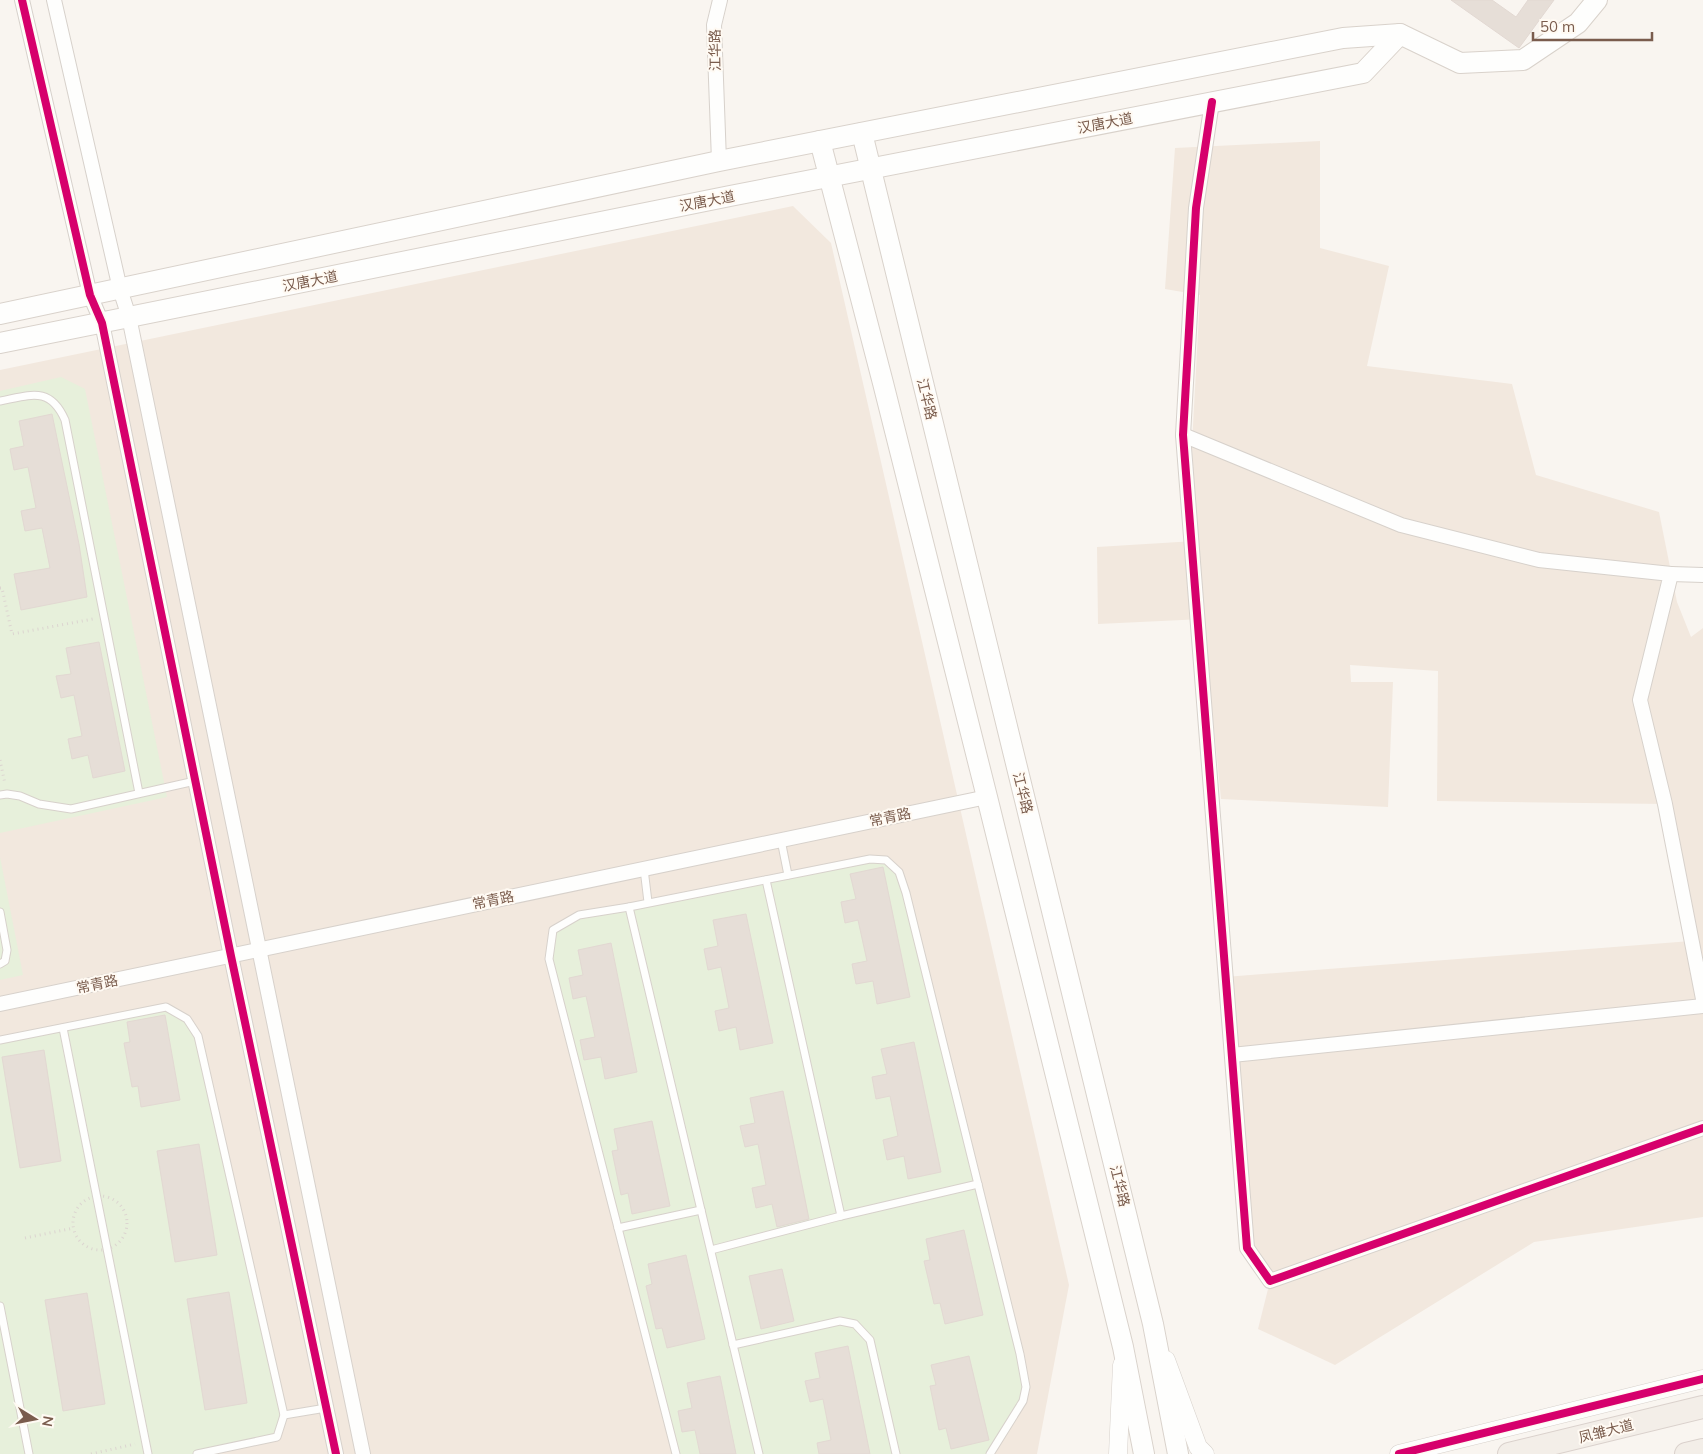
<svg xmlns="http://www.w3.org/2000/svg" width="1703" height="1454" viewBox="0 0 1703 1454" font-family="Mulish,'Noto Sans SC',sans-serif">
<rect width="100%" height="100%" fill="#f9f5f0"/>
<g fill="#f2e8de">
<polygon points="1320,141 1320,248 1389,266 1367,366 1512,384 1536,475 1659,512 1677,602 1691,637 1703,628 1703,1217 1534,1242 1335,1365 1258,1329 1270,1281 1247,1248 1225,977 1691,941 1665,804 1437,801 1438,671 1350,665 1351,682 1393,682 1388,807 1221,799 1203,619 1098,624 1097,547 1195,541 1192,444 1200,295 1165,289 1175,148"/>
<polygon points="793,206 831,243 1069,1285 1037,1454 0,1454 0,370"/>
</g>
<g fill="#e7f0db">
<polygon points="61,377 85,389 167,797 0,833 0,391"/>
<polygon points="0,857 23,975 0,980"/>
<polygon points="886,860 899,872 1020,1354 1023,1401 990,1454 676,1454 549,959 553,930 579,915"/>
<polygon points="166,1007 187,1019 198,1036 284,1415 277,1437 197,1454 0,1454 0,1040"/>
</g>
<g fill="#e6ded7" stroke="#e2d8d2">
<polygon points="1451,0 1492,0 1516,17 1528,0 1554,0 1519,48"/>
<polygon points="52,414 79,544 87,597 21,610 14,574 50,568 42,528 25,531 21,511 36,508 28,467 14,470 10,449 24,446 19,421"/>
<polygon points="99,642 125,771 93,778 88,755 72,759 68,739 82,736 74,695 61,698 56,676 71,674 66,648"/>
<polygon points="883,867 910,997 877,1004 873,981 856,984 852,964 867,961 858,920 845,923 841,902 856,899 850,874"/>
<polygon points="746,914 773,1043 740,1050 736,1027 719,1031 715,1011 729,1008 721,967 708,970 704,949 718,946 713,920"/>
<polygon points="611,943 637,1072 605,1079 601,1057 584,1060 580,1040 595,1037 586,996 573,999 569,978 583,975 578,950"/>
<polygon points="165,1015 180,1100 141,1107 138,1086 132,1087 124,1043 130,1042 127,1022"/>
<polygon points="914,1042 941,1172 908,1179 904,1156 887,1160 883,1140 898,1136 890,1096 876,1099 872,1077 887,1074 881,1049"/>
<polygon points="44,1050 61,1161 20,1168 2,1057"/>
<polygon points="783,1091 809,1219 777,1227 772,1204 756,1208 752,1188 766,1185 758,1144 745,1147 740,1126 755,1123 750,1098"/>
<polygon points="652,1121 670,1206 632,1214 628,1193 621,1195 612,1151 618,1150 614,1129"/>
<polygon points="199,1144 217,1255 175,1262 157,1151"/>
<polygon points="964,1230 983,1315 945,1324 940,1303 934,1304 924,1261 930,1260 926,1239"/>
<polygon points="686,1255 705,1339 667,1348 662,1328 656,1329 646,1286 652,1284 648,1264"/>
<polygon points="782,1269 794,1321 761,1329 749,1276"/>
<polygon points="229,1292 247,1403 205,1410 187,1299"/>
<polygon points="87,1293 105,1404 63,1411 45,1300"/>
<polygon points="848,1346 870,1454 819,1454 817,1443 831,1440 823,1399 810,1402 805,1381 820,1378 815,1353"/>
<polygon points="969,1356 989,1440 951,1449 946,1428 939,1430 930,1386 936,1385 931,1365"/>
<polygon points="720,1376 736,1454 700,1454 695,1430 682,1432 678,1411 692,1408 687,1383"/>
</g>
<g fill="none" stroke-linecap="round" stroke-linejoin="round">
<defs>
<g id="service">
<path d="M0,401C31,395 50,386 65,420L139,793"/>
<polyline points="0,795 7,794 20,796 39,804 71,809 195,781"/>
<polyline points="781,840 788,875"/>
<polyline points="644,869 648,902"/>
<polyline points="766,880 841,1216"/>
<polyline points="629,907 759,1454"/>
<polyline points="0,912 7,950 5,961 0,964"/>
<polyline points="63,1028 148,1454"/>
<polyline points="0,1040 166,1007 187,1019 198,1036 284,1415 277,1437 197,1454"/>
<polyline points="618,1228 701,1210"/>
<polyline points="711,1250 841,1216 978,1184"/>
<polyline points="0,1306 29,1454"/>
<polyline points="733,1345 840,1321 855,1324 870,1340 896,1454"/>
<polyline points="284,1415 326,1408"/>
<polyline points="676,1454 549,959 553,930 579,915 629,907 870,859 886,860 899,872 906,893 1020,1354 1026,1387 1023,1401 990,1454"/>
</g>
<g id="minor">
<polyline points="22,0 90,295 102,323 231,956 336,1454"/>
<polyline points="54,0 120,289 129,317 363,1454"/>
<polyline points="1212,102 1196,208 1183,435 1247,1248 1270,1281 1703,1128"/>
<polyline points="719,161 714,25 720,0"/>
<polyline points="1183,435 1401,525 1539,560 1671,574 1640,700 1665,804 1703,999"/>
<polyline points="1671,574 1703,575"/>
<polyline points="0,1004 987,797"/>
<polyline points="1232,1055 1703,1006"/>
</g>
<g id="tertiary">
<polyline points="1166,1360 1198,1447 1205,1454"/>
<polyline points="1118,1454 1122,1365"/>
<polyline points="1399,1454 1703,1379"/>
</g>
<g id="secondary">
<polyline points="862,133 1153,1324 1178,1454"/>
<polyline points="820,141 883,383 987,797 1123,1347 1144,1454"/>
<polyline points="0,314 719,161 1343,38 1400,34 1460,63 1523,60 1578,23 1597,0"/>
<polyline points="0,343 730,196 1363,73 1400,34"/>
</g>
<g id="primary">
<polyline points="1509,1454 1703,1407"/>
<polyline points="1686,1454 1703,1450"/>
</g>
</defs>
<use href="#service" stroke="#d7d1cb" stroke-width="9"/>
<use href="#minor" stroke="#d7d1cb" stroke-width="16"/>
<use href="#tertiary" stroke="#d7d1cb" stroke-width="19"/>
<use href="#secondary" stroke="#d9d2cb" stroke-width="22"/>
<use href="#primary" stroke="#dad1cc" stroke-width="24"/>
<g stroke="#dcd5d0" stroke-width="3" stroke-dasharray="1 4" stroke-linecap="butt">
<polyline points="0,588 2,588 12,634 93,619"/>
<polyline points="0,760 5,784"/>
<circle cx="100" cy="1223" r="27"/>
<polyline points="25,1238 74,1228"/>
<polyline points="91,1454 135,1444"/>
</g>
<use href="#service" stroke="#fefefd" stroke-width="7"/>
<use href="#minor" stroke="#fefefd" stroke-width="14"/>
<use href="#tertiary" stroke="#fefefd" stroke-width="18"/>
<use href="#secondary" stroke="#fefefd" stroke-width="20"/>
<use href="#primary" stroke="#f3eee8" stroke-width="22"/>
<defs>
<g id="cycleway">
<polyline points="22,0 90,295 102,323 231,956 336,1454"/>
<polyline points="1212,102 1196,208 1183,435 1247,1248 1270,1281 1703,1128"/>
<polyline points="1399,1454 1703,1379"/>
</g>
</defs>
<use href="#cycleway" stroke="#fffaf3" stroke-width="11"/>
<use href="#cycleway" stroke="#d6006c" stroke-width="8"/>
</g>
<g text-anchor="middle" stroke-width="4" stroke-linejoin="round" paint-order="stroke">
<g font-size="14" fill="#7a5c4d" stroke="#fffaf3">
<text transform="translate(715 50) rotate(-91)" y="5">江华路</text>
<text transform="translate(1105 123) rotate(-11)" y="5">汉唐大道</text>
<text transform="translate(707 201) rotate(-11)" y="5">汉唐大道</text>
<text transform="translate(310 281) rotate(-11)" y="5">汉唐大道</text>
<text transform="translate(927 399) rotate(76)" y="5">江华路</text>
<text transform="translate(1023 793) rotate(76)" y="5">江华路</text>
<text transform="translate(890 817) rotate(-12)" y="5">常青路</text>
<text transform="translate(493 900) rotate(-12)" y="5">常青路</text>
<text transform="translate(97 984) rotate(-12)" y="5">常青路</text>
<text transform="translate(1120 1186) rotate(76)" y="5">江华路</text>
<text transform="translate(1606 1431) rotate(-14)" y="5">凤雏大道</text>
</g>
</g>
<g transform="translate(35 1419) rotate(100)" stroke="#fffaf3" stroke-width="4" paint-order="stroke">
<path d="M0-4L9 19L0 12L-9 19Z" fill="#7a5c4d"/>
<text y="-8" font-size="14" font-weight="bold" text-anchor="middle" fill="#7a5c4d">N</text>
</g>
<path d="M1533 32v8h119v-8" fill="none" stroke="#7a5c4d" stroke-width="2.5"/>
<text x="1540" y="32" font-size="15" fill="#7a5c4d" stroke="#fffaf3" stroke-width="4" paint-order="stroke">50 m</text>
</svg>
